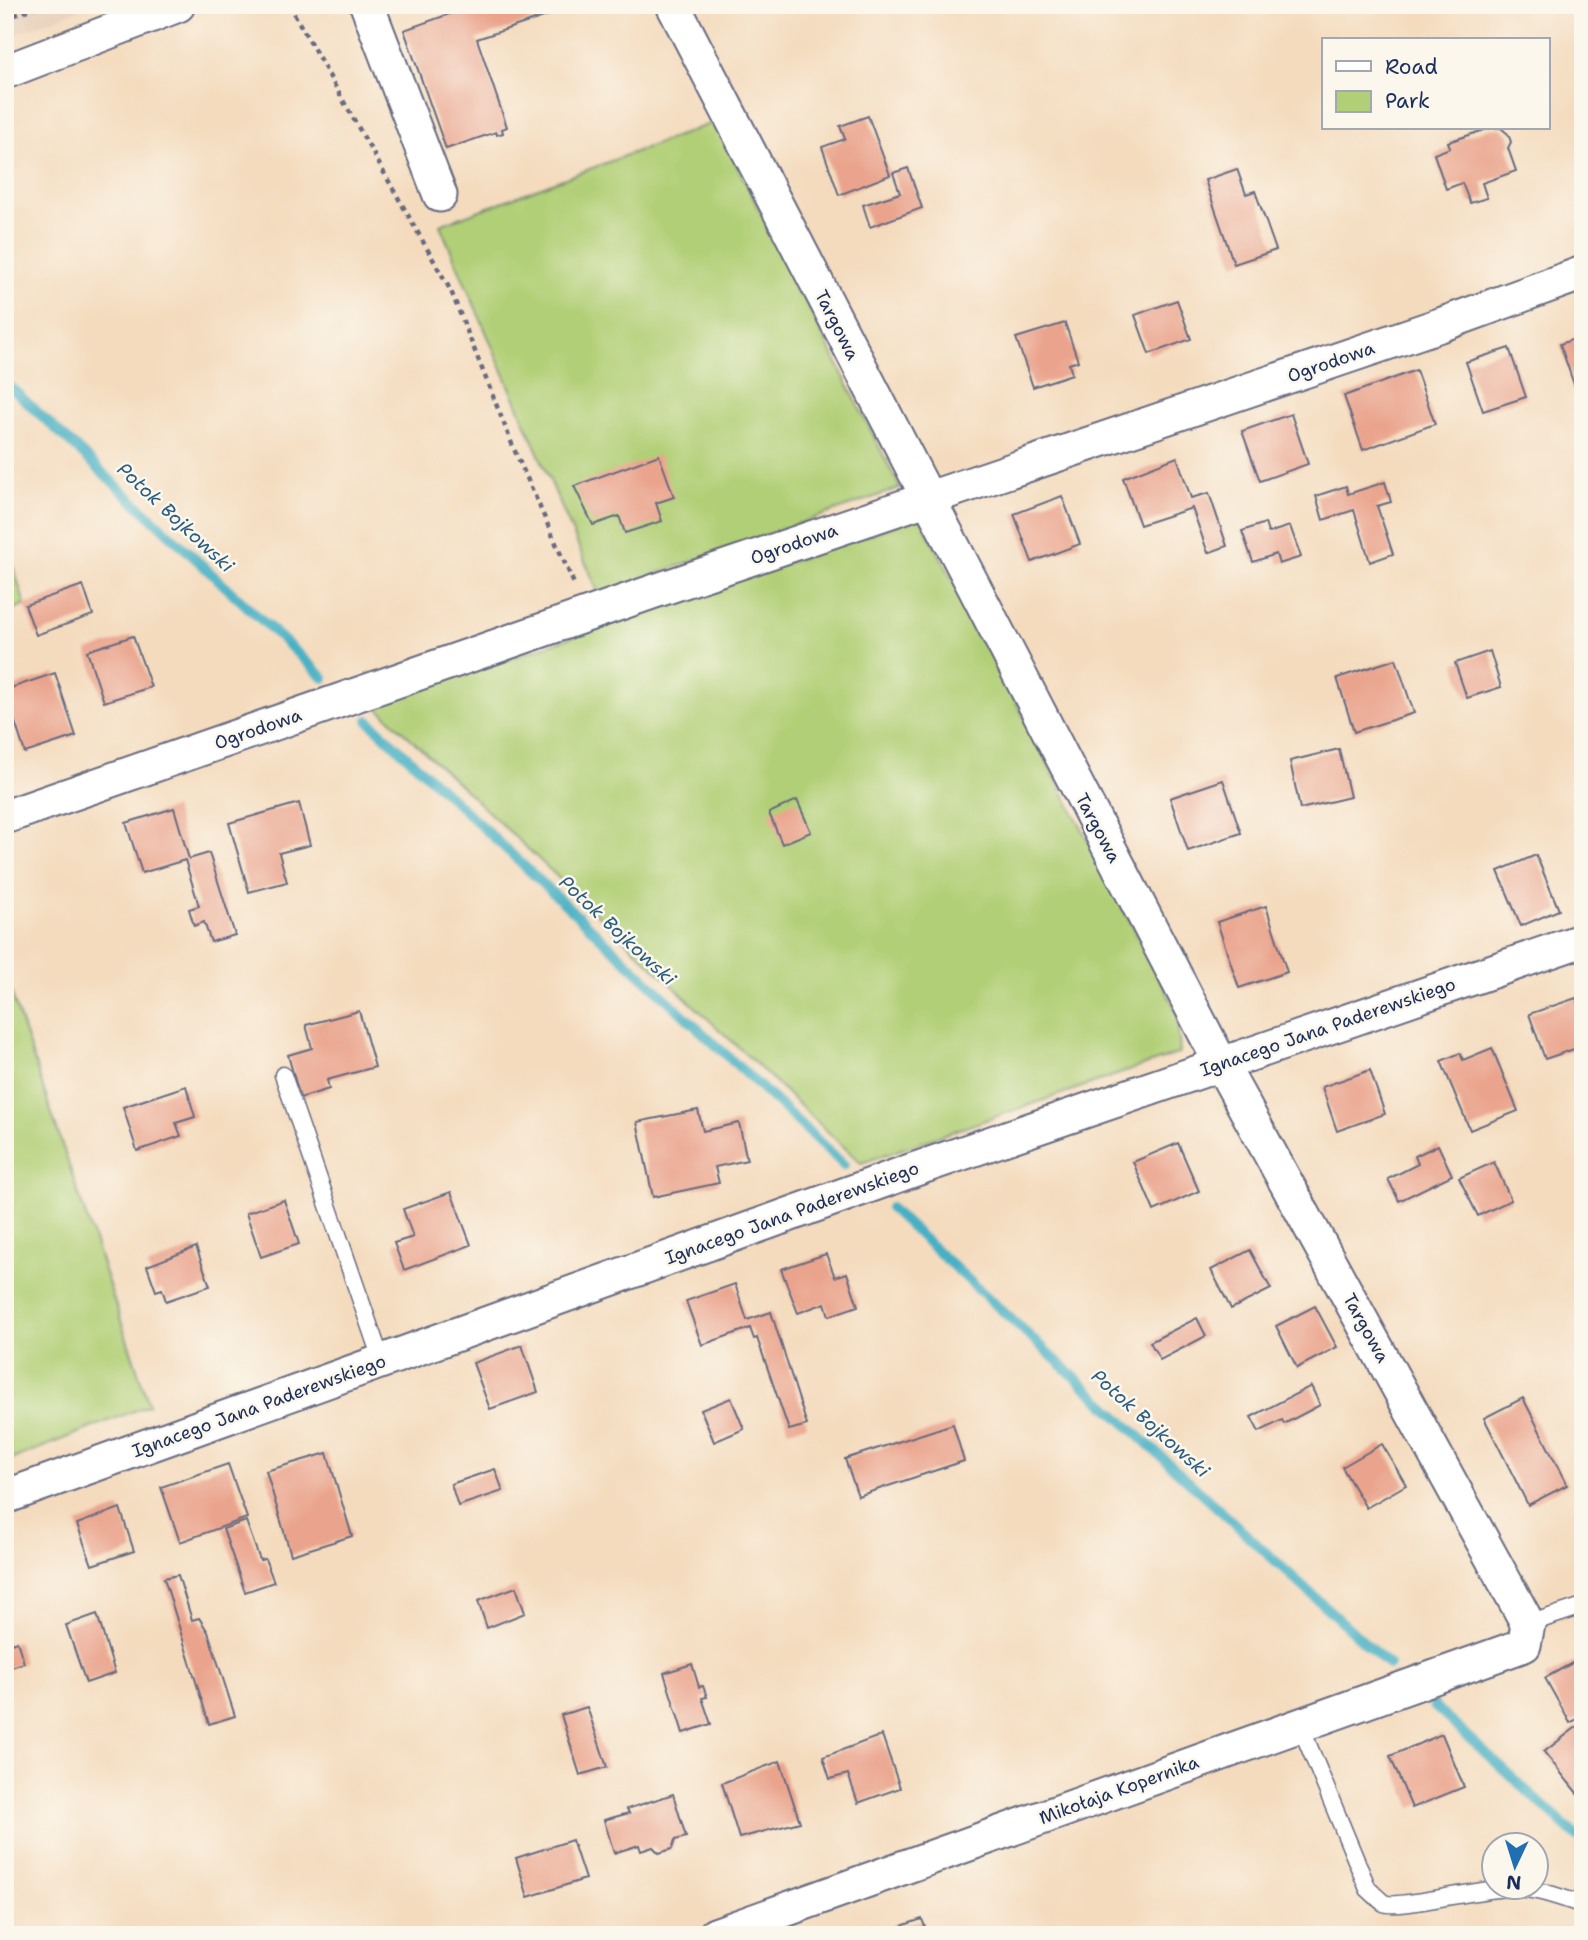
<svg xmlns="http://www.w3.org/2000/svg" width="1588" height="1940" viewBox="0 0 1588 1940" font-family="'Shantell Sans',sans-serif">
<rect width="100%" height="100%" fill="#fbf7ec"/>
<filter id="ink" filterUnits="userSpaceOnUse"><feTurbulence type="fractalNoise" baseFrequency=".0143" numOctaves="2"/><feDisplacementMap in="SourceGraphic" scale="14" xChannelSelector="R" yChannelSelector="G"/><feConvolveMatrix kernelMatrix="1 2 1 2 8 2 1 2 1" color-interpolation-filters="sRGB"/></filter>
<filter id="wash" filterUnits="userSpaceOnUse"><feTurbulence type="fractalNoise" baseFrequency=".00686" numOctaves="4" result="noise"/><feDisplacementMap in="SourceGraphic" scale="28" xChannelSelector="R" yChannelSelector="G"/><feGaussianBlur stdDeviation="1.57" result="paint"/><feColorMatrix in="noise" values="0 0 0 0 0 0 0 0 0 0 0 0 0 0 0 0 0 1.4 0 .05"/><feComposite in="paint" operator="in"/></filter>
<g filter="url(#wash)">
<rect width="100%" height="100%" fill="#f4dbbe"/>
<polygon fill="#e7ceb8" points="5,5 91,5 5,38"/>
<g fill="#b1cf76" stroke="#667f6a" stroke-width="2">
<polygon points="715,122 900,488 599,594 440,225"/>
<polygon points="920,517 1177,1012 1180,1053 861,1163 375,705"/>
<polygon points="5,539 25,605 5,612"/>
<polygon points="5,974 149,1405 5,1462"/>
</g>
<g fill="none" stroke-linecap="round" stroke-linejoin="round">
<g stroke="#46b0c4" stroke-width="10">
<polyline points="5,382 324,678"/>
<polyline points="368,720 844,1165"/>
<polyline points="890,1208 1389,1665"/>
<polyline points="1434,1706 1583,1842"/>
</g>
</g>
<g id="blocks">
<g fill="#eaa48d">
<polygon points="475,5 577,6 477,39 507,127 502,129 503,133 497,135 496,132 446,149 404,30"/>
<polygon points="868,116 890,175 839,195 822,147 845,139 840,126"/>
<polygon points="1490,128 1501,128 1508,134 1511,142 1508,148 1516,171 1482,183 1487,198 1470,203 1462,183 1446,189 1434,154 1450,148 1448,142"/>
<polygon points="908,168 922,208 870,227 863,205 900,193 893,173"/>
<polygon points="1237,169 1246,194 1255,191 1276,250 1234,264 1205,180"/>
<polygon points="1177,300 1191,339 1149,354 1135,315"/>
<polygon points="1065,323 1078,361 1069,364 1072,374 1033,387 1016,338"/>
<polygon points="1583,328 1583,398 1579,399 1560,344 1577,338"/>
<polygon points="1509,348 1526,397 1483,411 1466,362"/>
<polygon points="1416,370 1435,424 1363,450 1344,396"/>
<polygon points="1291,414 1308,464 1260,481 1242,431"/>
<polygon points="659,455 674,497 656,503 662,521 625,533 619,516 593,525 574,486"/>
<polygon points="1177,457 1191,498 1209,493 1227,546 1208,553 1192,508 1140,525 1123,478"/>
<polygon points="1385,482 1391,502 1377,506 1393,554 1370,562 1354,510 1323,520 1316,496 1346,486 1348,494"/>
<polygon points="1062,496 1080,544 1032,562 1014,514"/>
<polygon points="1265,523 1268,533 1290,526 1301,557 1279,564 1276,554 1253,562 1242,531"/>
<polygon points="83,585 93,615 36,635 25,605"/>
<polygon points="133,636 151,687 104,702 87,651"/>
<polygon points="1490,651 1501,687 1467,698 1455,663"/>
<polygon points="1396,659 1414,713 1354,732 1337,678"/>
<polygon points="55,673 76,736 25,753 15,722 7,724 5,708 10,707 5,690"/>
<polygon points="1339,749 1350,797 1300,809 1290,761"/>
<polygon points="1223,780 1241,833 1188,851 1170,798"/>
<polygon points="797,800 811,832 782,844 769,813"/>
<polygon points="299,803 310,845 279,853 287,882 249,892 229,823"/>
<polygon points="174,808 189,859 209,853 235,935 211,942 204,922 194,926 189,909 199,906 185,860 142,873 126,823"/>
<polygon points="1536,855 1559,910 1521,926 1498,871"/>
<polygon points="1266,906 1287,972 1239,988 1217,922"/>
<polygon points="1576,998 1583,1016 1583,1046 1545,1059 1529,1014"/>
<polygon points="359,1011 375,1067 327,1080 329,1089 300,1098 288,1055 312,1048 306,1025"/>
<polygon points="1492,1048 1518,1111 1470,1130 1441,1061 1460,1053 1463,1060"/>
<polygon points="1370,1070 1385,1114 1337,1131 1322,1087"/>
<polygon points="186,1086 195,1117 176,1123 181,1136 137,1151 123,1107"/>
<polygon points="698,1110 703,1131 739,1123 747,1160 715,1167 719,1183 653,1197 637,1122"/>
<polygon points="1178,1143 1199,1191 1154,1211 1133,1162"/>
<polygon points="1438,1145 1452,1175 1399,1201 1388,1179 1418,1164 1415,1156"/>
<polygon points="1494,1162 1511,1200 1478,1216 1459,1178"/>
<polygon points="451,1192 471,1245 404,1270 394,1243 413,1237 403,1209"/>
<polygon points="284,1200 299,1244 261,1257 246,1213"/>
<polygon points="196,1247 210,1286 166,1301 162,1289 156,1291 147,1266"/>
<polygon points="1250,1250 1271,1289 1231,1309 1211,1270"/>
<polygon points="826,1254 835,1277 847,1273 858,1306 829,1316 825,1303 798,1313 781,1269"/>
<polygon points="735,1284 747,1320 771,1312 807,1425 789,1430 757,1338 754,1339 750,1328 702,1345 686,1301"/>
<polygon points="1315,1306 1337,1347 1297,1368 1276,1326"/>
<polygon points="1197,1318 1206,1336 1160,1360 1150,1342"/>
<polygon points="522,1345 538,1392 490,1409 473,1363"/>
<polygon points="1311,1386 1320,1405 1284,1424 1282,1420 1259,1432 1251,1417"/>
<polygon points="731,1398 744,1429 714,1442 701,1410"/>
<polygon points="1523,1398 1567,1485 1528,1505 1484,1418"/>
<polygon points="953,1424 964,1461 858,1496 845,1459"/>
<polygon points="1382,1444 1406,1485 1366,1508 1342,1467"/>
<polygon points="327,1453 352,1536 291,1555 266,1471"/>
<polygon points="228,1464 247,1518 180,1542 161,1487"/>
<polygon points="495,1469 503,1491 458,1506 451,1484"/>
<polygon points="120,1508 134,1551 92,1565 77,1524"/>
<polygon points="246,1521 260,1560 265,1559 274,1582 245,1592 223,1529"/>
<polygon points="178,1575 192,1620 199,1618 208,1632 235,1716 209,1724 164,1578"/>
<polygon points="516,1587 525,1613 487,1628 478,1601"/>
<polygon points="97,1614 115,1673 86,1683 66,1625"/>
<polygon points="17,1641 24,1663 5,1669 5,1645"/>
<polygon points="1583,1657 1583,1716 1570,1723 1545,1678"/>
<polygon points="692,1664 699,1687 703,1686 707,1697 702,1698 711,1724 683,1733 664,1673"/>
<polygon points="587,1707 607,1767 580,1775 561,1715"/>
<polygon points="1579,1725 1583,1729 1583,1788 1577,1793 1544,1752"/>
<polygon points="1442,1734 1464,1787 1412,1808 1390,1756"/>
<polygon points="882,1735 900,1788 858,1803 848,1774 830,1779 823,1757"/>
<polygon points="780,1761 800,1822 739,1838 722,1783"/>
<polygon points="673,1794 686,1837 675,1840 672,1849 659,1853 653,1847 641,1851 639,1845 614,1853 604,1820 629,1813 627,1809"/>
<polygon points="572,1840 585,1879 528,1897 516,1858"/>
<polygon points="922,1919 928,1935 877,1935 877,1934"/>
</g>
</g>
</g>
<g filter="url(#ink)">
<use href="#blocks" fill-opacity="0" stroke="#676b80" stroke-width="2"/>
<g fill="none" stroke-linecap="round" stroke-linejoin="round">
<defs>
<g id="lane">
<polyline points="283,1075 382,1362"/>
<polyline points="1528,1624 1583,1606"/>
<path d="M1300,1725L1368,1889C1373,1893 1379,1900 1384,1903C1398,1910 1487,1886 1514,1888C1538,1889 1560,1897 1583,1905"/>
</g>
<g id="street">
<polyline points="367,5 440,195"/>
<polyline points="673,5 1221,1064 1528,1624 1524,1645 715,1935"/>
<polyline points="5,72 178,5"/>
<polyline points="5,817 652,592 1443,324 1583,273"/>
<polyline points="5,1497 913,1170 1583,940"/>
</g>
</defs>
<use href="#lane" stroke="#676b80" stroke-width="19"/>
<use href="#street" stroke="#676b80" stroke-width="37"/>
<g stroke="#676b80" stroke-width="4.5" stroke-dasharray="5 5" stroke-linecap="butt">
<polyline points="289,5 451,291 514,449 575,586"/>
<polyline points="225,12 240,5"/>
<polyline points="5,19 40,5"/>
</g>
<use href="#lane" stroke="#fff" stroke-width="16"/>
<use href="#street" stroke="#fff" stroke-width="33"/>
</g>
</g>
<g text-anchor="middle" stroke-width="5" stroke-linejoin="round" paint-order="stroke">
<g font-size="18" fill="#1b2f5e" stroke="#fbf7ec">
<text transform="translate(837 325) rotate(63)" y="6">Targowa</text>
<text transform="translate(1331 362) rotate(-19)" y="6">Ogrodowa</text>
<text transform="translate(794 544) rotate(-19)" y="6">Ogrodowa</text>
<text transform="translate(258 729) rotate(-19)" y="6">Ogrodowa</text>
<text transform="translate(1098 828) rotate(62)" y="6">Targowa</text>
<text transform="translate(1328 1027) rotate(-19)" y="6">Ignacego Jana Paderewskiego</text>
<text transform="translate(792 1213) rotate(-20)" y="6">Ignacego Jana Paderewskiego</text>
<text transform="translate(1366 1328) rotate(61)" y="6">Targowa</text>
<text transform="translate(259 1406) rotate(-20)" y="6">Ignacego Jana Paderewskiego</text>
<text transform="translate(1119 1790) rotate(-20)" y="6">Mikołaja Kopernika</text>
</g>
<g font-size="19" font-style="italic" fill="#2a5c82" stroke="#fbf7ec">
<text transform="translate(176 517) rotate(43)" y="7">Potok Bojkowski</text>
<text transform="translate(618 930) rotate(43)" y="7">Potok Bojkowski</text>
<text transform="translate(1151 1423) rotate(42)" y="7">Potok Bojkowski</text>
</g>
</g>
<rect width="1588" height="1940" fill="none" stroke="#fbf7ec" stroke-width="28"/>
<rect x="1322" y="38" width="228" height="91" fill="#fbf7ec" stroke="#a1a7b3" stroke-width="2"/>
<rect x="1336" y="61" width="35" height="10" fill="#ffffff" stroke="#a1a7b3" stroke-width="2"/>
<text x="1385" y="74" font-size="21" fill="#1b2f5e">Road</text>
<rect x="1336" y="91" width="35" height="21" fill="#b1cf76" stroke="#a1a7b3" stroke-width="2"/>
<text x="1385" y="108" font-size="21" fill="#1b2f5e">Park</text>
<g transform="translate(1515 1866) rotate(184)"><circle r="33" fill="#fbf7ec" stroke="#a1a7b3" stroke-width="2"/>
<path d="M0-5L12 26L0 18L-12 26Z" fill="#1f6fb2"/>
<text y="-10" font-size="19" font-weight="bold" text-anchor="middle" fill="#1b2f5e">N</text>
</g>
</svg>
